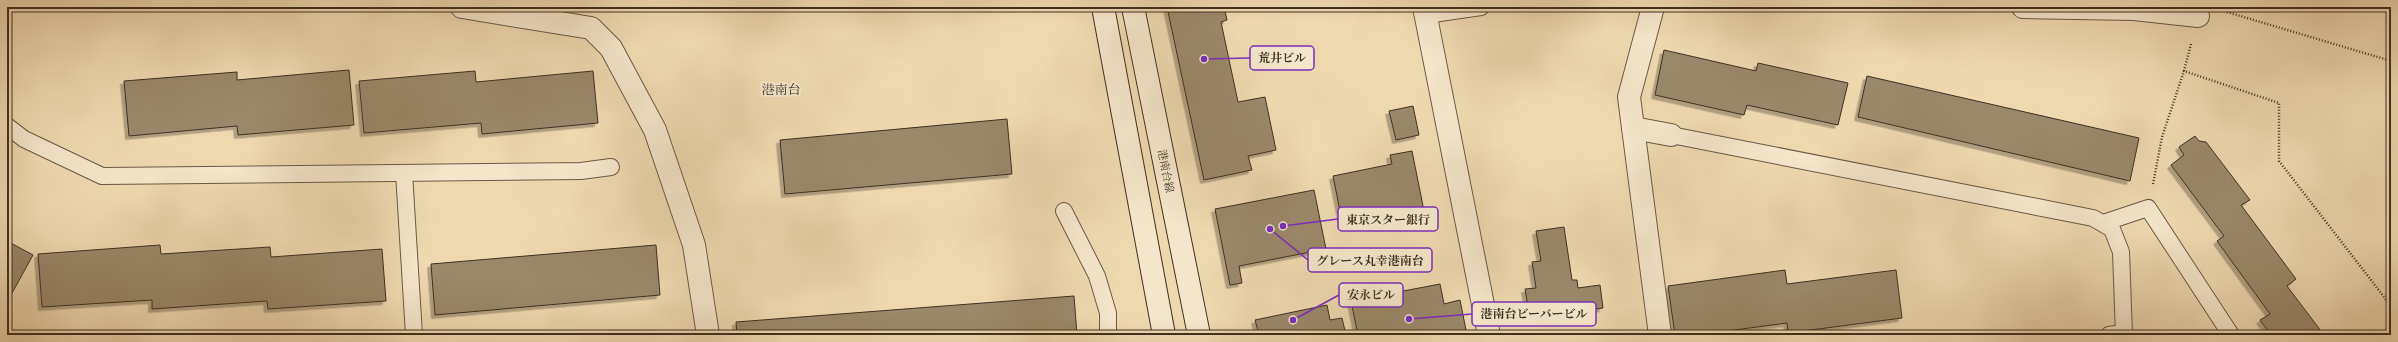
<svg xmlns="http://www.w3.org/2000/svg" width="2398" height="342" viewBox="0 0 2398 342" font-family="'IM FELL English','Noto Serif JP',serif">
<defs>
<filter id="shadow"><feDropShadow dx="-3.5" dy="3.5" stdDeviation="0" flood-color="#0004"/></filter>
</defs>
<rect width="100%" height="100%" fill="#eed9af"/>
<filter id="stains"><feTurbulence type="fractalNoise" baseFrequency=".005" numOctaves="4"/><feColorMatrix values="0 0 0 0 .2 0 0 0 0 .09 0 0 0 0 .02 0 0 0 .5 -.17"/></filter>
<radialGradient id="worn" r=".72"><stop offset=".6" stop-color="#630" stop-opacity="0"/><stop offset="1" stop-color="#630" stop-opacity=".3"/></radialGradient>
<g fill="#99886b" stroke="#3d3021" filter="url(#shadow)">
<polygon points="1167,7 1224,7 1227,20 1221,22 1238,102 1265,97 1276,150 1248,156 1252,170 1204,180"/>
<polygon points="1664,50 1756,71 1758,63 1848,83 1838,125 1747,105 1744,115 1655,95"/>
<polygon points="349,70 354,125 238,135 237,126 129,136 124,81 237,72 237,80"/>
<polygon points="475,71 476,82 593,71 598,123 482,134 481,123 364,133 359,81"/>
<polygon points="1867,76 2139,138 2130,181 1858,117"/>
<polygon points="1413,106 1419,135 1396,140 1389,111"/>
<polygon points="1007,119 1012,174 785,194 780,140"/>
<polygon points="2195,136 2199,141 2206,142 2250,200 2241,205 2296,279 2287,286 2324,335 2271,335 2260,320 2270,314 2217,241 2224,236 2171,165 2184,155 2179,147"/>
<polygon points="1412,151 1424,211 1343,226 1333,176 1392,164 1390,155"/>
<polygon points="1314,190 1326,249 1239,266 1242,283 1230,285 1215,209"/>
<polygon points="1564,227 1572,280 1577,280 1578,288 1600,285 1603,308 1530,319 1525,289 1536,288 1532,262 1541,261 1536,231"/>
<polygon points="7,241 33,255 11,295 7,293"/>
<polygon points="160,245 161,254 270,247 271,257 382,249 386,301 268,309 267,301 152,309 152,300 42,307 38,254"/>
<polygon points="656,245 660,295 435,315 431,264"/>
<polygon points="1785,270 1787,284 1896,270 1902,318 1788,333 1787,323 1697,335 1675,335 1668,286"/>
<polygon points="1440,284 1444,304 1460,300 1467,335 1358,335 1351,301"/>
<polygon points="1074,296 1077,335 737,335 736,322"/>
<polygon points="1327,305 1330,320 1342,318 1346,335 1259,335 1255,320"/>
</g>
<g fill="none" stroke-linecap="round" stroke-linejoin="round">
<defs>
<g id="lane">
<polyline points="1426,15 1481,7"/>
<polyline points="7,126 24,139 102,176 581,171 611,167"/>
<polyline points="1671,135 2093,218 2112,229 2121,252 2124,335"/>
<polyline points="404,173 414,335"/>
<polyline points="1064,211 1097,276 1108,313 1108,335"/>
<polyline points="2103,223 2148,208 2231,335"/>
<polyline points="2109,335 2124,333"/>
</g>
<g id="street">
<polyline points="462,7 591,28 611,48 655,130 694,245 708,335"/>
<polyline points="1424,7 1489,335"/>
<polyline points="1653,7 1629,97 1660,335"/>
<polyline points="2023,7 2134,9 2198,16"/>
<polyline points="1633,128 1671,135"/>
</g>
<g id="secondary">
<polyline points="1103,7 1164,335"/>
<polyline points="1133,7 1199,335"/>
</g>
</defs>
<use href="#lane" stroke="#695a44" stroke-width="18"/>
<use href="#street" stroke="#695a44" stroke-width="24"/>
<use href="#secondary" stroke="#3d3021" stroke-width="24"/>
<g stroke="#3d3021" stroke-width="2.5" stroke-dasharray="1 2" stroke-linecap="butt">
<polyline points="2227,12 2391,61"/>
<polyline points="2191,44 2184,71 2279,103 2279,161 2391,306"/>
<polyline points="2153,184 2162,137 2184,71"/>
</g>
<use href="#lane" stroke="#f4e6cb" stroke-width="16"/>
<use href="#street" stroke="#f4e6cb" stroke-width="22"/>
<use href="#secondary" stroke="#f4e6cb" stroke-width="22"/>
</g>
<g text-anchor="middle" stroke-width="4" stroke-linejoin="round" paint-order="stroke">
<g font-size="11" fill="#3d3021" stroke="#f4e6cb">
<text transform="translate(1166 171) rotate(79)" y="4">港南台線</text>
</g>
<g font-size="13" fill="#3d3021" stroke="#f4e6cb">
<text x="781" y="94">港南台</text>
</g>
</g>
<path fill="none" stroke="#7b2cbf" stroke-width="1.5" d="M1204 59L1250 58M1283 226L1338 219M1270 229L1308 260M1293 320L1339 295M1409 319L1472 314"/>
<g fill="#7b2cbf" stroke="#f4e6cb" stroke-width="1.5">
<circle cx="1204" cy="59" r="4"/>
<circle cx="1283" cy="226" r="4"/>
<circle cx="1270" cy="229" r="4"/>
<circle cx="1293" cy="320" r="4"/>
<circle cx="1409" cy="319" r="4"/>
</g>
<g fill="#f4e6cb" stroke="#7b2cbf" stroke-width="1.5">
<rect x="1250" y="46" width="64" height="24" rx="4"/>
<rect x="1338" y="207" width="100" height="24" rx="4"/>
<rect x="1308" y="248" width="124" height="24" rx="4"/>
<rect x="1339" y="283" width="64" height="24" rx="4"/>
<rect x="1472" y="302" width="124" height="24" rx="4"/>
</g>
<g font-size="12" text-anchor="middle" font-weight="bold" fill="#3d3021">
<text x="1282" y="62">荒井ビル</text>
<text x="1388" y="224">東京スター銀行</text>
<text x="1370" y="265">グレース丸幸港南台</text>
<text x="1371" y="299">安永ビル</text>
<text x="1534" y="318">港南台ビーバービル</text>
</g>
<rect width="2398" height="342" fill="none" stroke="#eed9af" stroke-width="24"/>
<rect x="8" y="8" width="2382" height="326" fill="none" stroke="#3d3021" stroke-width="2"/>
<rect x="12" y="12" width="2374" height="318" fill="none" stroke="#3d3021"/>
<rect width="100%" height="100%" filter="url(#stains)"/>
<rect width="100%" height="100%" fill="url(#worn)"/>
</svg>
